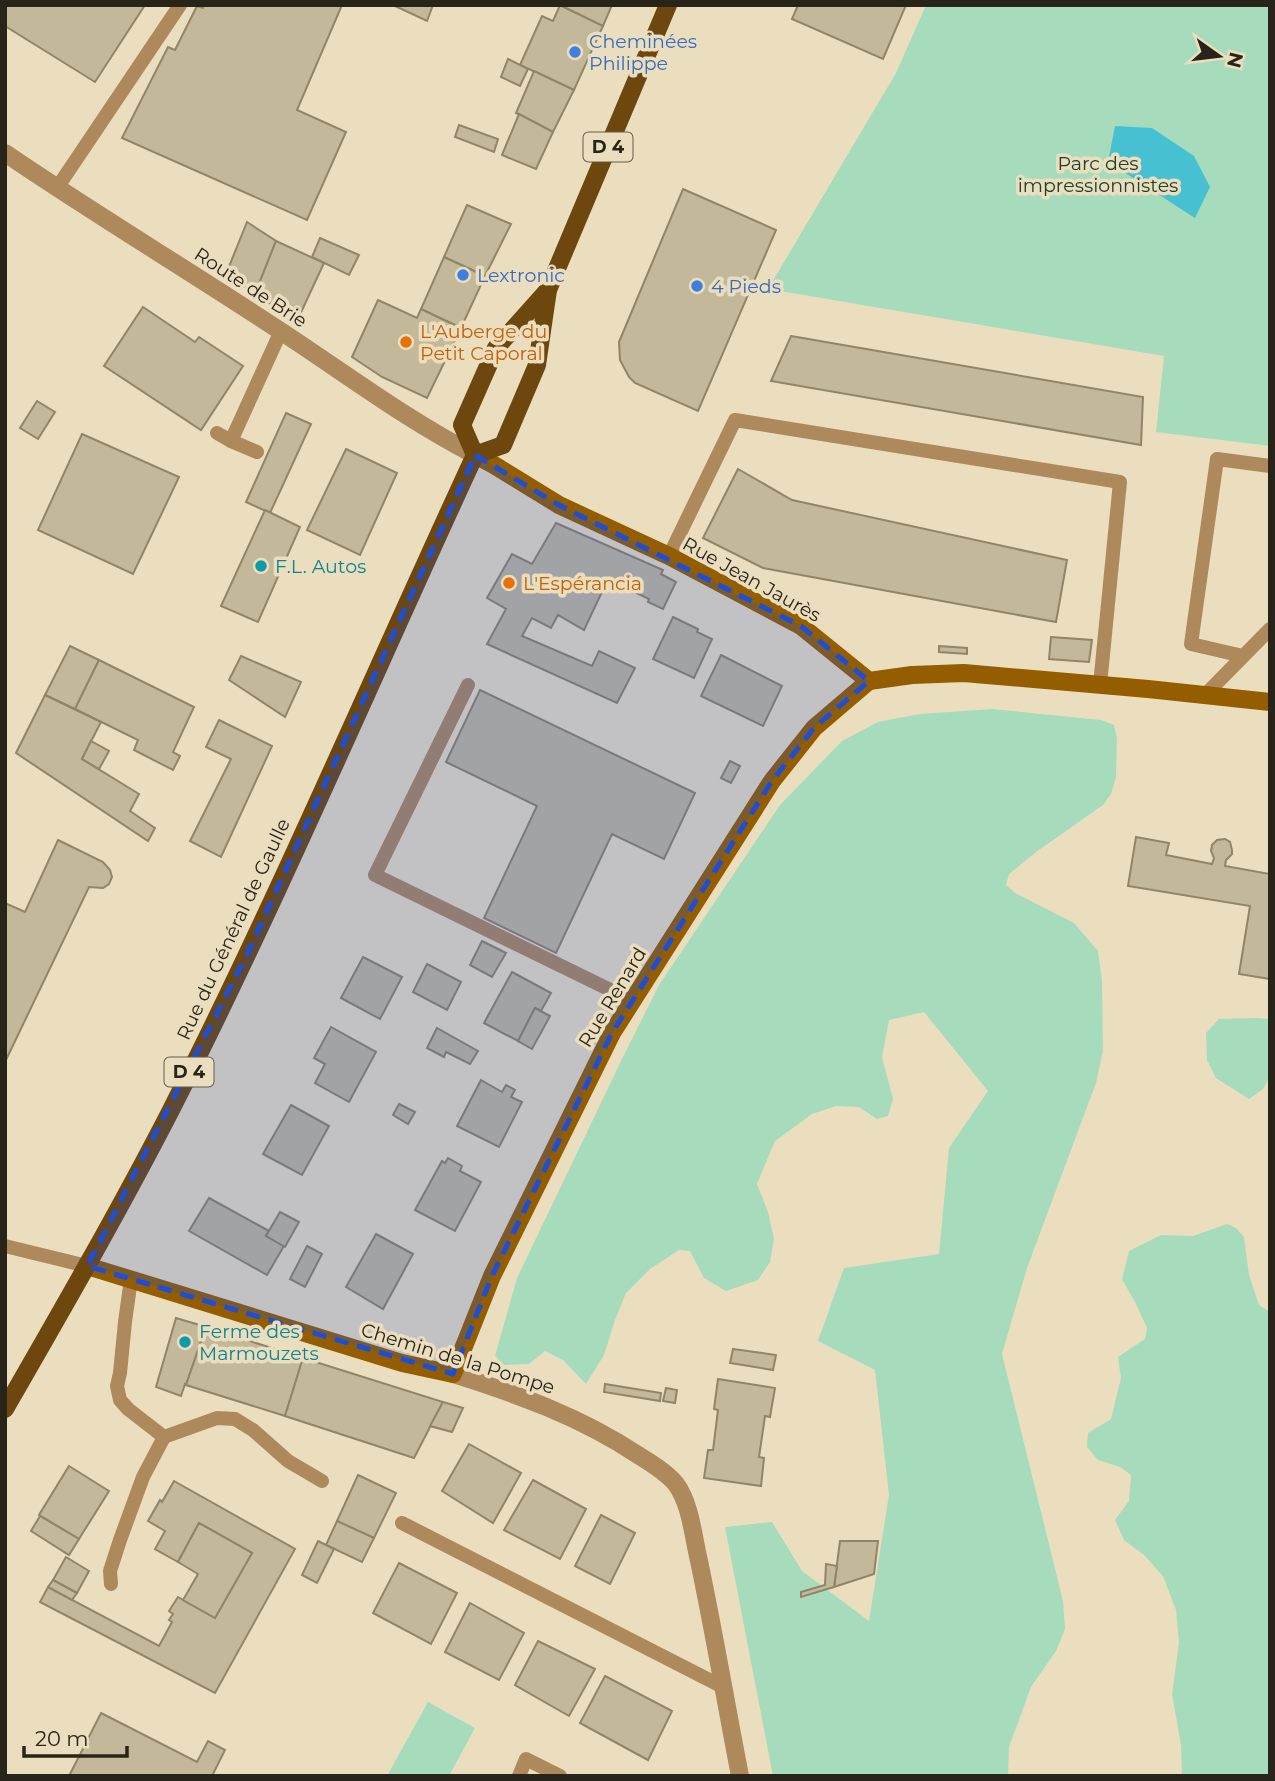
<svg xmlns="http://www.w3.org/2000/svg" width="1275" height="1781" viewBox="0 0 1275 1781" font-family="Montserrat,sans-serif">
<rect width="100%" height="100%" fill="#ebdebf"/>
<g fill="#a6dcbb">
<polygon points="926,5 1270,5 1270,446 1156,432 1164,356 768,289 896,73"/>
<polygon points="992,709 1101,720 1114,725 1117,738 1116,777 1111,794 1103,805 1036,852 1009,874 1006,885 1015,893 1074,923 1098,951 1102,981 1103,1051 1096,1083 1027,1268 1002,1354 1063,1601 1065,1629 1056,1651 1031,1687 1009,1747 1008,1776 773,1776 725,1527 772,1522 802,1571 869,1621 889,1495 875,1370 818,1341 844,1268 939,1254 949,1148 988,1091 924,1012 889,1020 882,1057 893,1099 888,1116 877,1119 859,1107 836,1106 812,1114 775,1141 757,1184 768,1212 774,1239 770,1262 758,1280 726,1291 704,1278 690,1251 679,1250 650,1269 626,1293 615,1320 604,1355 586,1384 563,1360 545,1351 529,1364 504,1365 495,1356 517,1278 622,1059 659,985 780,805 842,741 878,722 920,714"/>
<polygon points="1257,1018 1270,1019 1270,1076 1263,1089 1249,1099 1216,1078 1207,1060 1206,1033 1219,1019"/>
<polygon points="1227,1224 1236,1228 1244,1237 1249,1275 1259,1305 1270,1312 1270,1776 1182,1776 1181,1745 1172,1694 1179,1643 1176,1610 1163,1576 1144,1555 1124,1540 1115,1520 1129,1501 1131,1475 1120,1467 1098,1460 1087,1447 1088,1433 1111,1419 1121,1378 1118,1357 1145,1339 1147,1328 1136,1304 1122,1279 1129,1251 1161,1235 1193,1236"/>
<polygon points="428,1702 475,1728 449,1776 387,1776"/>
</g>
<polygon fill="#47c1d2" points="1115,126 1152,128 1194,156 1210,187 1195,218 1116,167 1109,157"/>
<g fill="#c4b89a" stroke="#918568" stroke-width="2">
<polygon points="5,5 145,5 95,82 5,26"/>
<polygon points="204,5 342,5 297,110 346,132 307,220 122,138 168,47 175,50 197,6 203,8"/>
<polygon points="393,5 433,5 427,21"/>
<polygon points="560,5 603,26 574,90 520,65 542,16 553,21"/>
<polygon points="560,5 612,5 603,26"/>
<polygon points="798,5 906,5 883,59 792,19"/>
<polygon points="508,59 528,69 520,86 501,77"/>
<polygon points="534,71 574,90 553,132 516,113"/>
<polygon points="519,114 553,132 536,169 502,155"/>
<polygon points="459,125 498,139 494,152 455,137"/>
<polygon points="683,189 776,230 698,411 635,383 629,377 620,360 619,342"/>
<polygon points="467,205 511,224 485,276 444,257"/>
<polygon points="247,222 276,241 255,294 226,274"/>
<polygon points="320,238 359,255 349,275 312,257"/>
<polygon points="276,241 324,263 297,321 255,294"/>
<polygon points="444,257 485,276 461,328 421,309"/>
<polygon points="378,300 417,318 421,309 461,328 427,398 382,377 352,357"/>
<polygon points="143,307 195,342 199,337 243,366 201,430 104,366"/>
<polygon points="791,336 1143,397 1141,445 771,381"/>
<polygon points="37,401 55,412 38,439 20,428"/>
<polygon points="286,413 311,424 270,513 246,502"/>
<polygon points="82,434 179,477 133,574 38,530"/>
<polygon points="346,449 397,473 360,555 307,530"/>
<polygon points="738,469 792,500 1067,560 1056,622 763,568 703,538"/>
<polygon points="265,510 300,527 258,622 221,606"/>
<polygon points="556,523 663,570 661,574 676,582 663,609 648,602 649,599 608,579 584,630 558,615 551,628 532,618 522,636 592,666 599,651 635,668 617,703 487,644 506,609 487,598 512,554 532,564"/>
<polygon points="673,617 698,629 697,632 712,639 694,678 653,659"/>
<polygon points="1051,637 1092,640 1089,662 1049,659"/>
<polygon points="70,646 99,660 75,709 45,695"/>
<polygon points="939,646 967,648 967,654 939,652"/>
<polygon points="721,655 782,686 763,726 701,696"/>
<polygon points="241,656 301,682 285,717 229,680"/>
<polygon points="99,660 194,707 173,752 180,756 173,770 134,750 138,740 75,709"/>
<polygon points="480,690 695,793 664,859 612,834 556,953 484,918 537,806 446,762"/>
<polygon points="45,695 101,722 82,759 139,794 130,811 155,828 148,841 16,753"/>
<polygon points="219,720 272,746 221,857 190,841 231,759 206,747"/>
<polygon points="91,741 109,751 99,769 82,759"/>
<polygon points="730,761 740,766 731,783 721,778"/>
<polygon points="1136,837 1169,843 1166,855 1212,864 1214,858 1211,851 1212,845 1217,840 1225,839 1230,842 1232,850 1232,854 1226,860 1225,866 1270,874 1270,979 1239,974 1250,906 1128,886"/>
<polygon points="58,840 103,862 110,870 112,877 109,884 103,888 89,887 5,1062 5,903 25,912"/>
<polygon points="482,941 506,953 492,977 470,965"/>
<polygon points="363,957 402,977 380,1019 341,998"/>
<polygon points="427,964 461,982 447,1010 413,992"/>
<polygon points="512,972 551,993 541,1011 535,1008 518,1041 484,1023"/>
<polygon points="535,1008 550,1016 532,1049 518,1041"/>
<polygon points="331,1027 376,1052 349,1102 315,1083 325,1064 314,1058"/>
<polygon points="437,1028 478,1051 470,1064 446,1052 444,1057 427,1048"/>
<polygon points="481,1080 502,1092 506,1085 515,1090 511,1097 522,1102 499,1147 457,1126"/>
<polygon points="399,1104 415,1112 408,1124 393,1115"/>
<polygon points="291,1105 329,1126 302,1175 263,1154"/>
<polygon points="448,1158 462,1166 460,1171 481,1182 455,1231 415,1210 442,1161 445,1163"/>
<polygon points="209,1198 269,1231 266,1236 284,1246 267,1275 189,1231"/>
<polygon points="280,1212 299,1222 285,1247 266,1236"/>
<polygon points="376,1234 413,1254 383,1309 346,1287"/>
<polygon points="307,1246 322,1254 305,1287 290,1279"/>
<polygon points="176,1318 206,1327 186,1385 185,1384 181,1396 156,1387"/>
<polygon points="206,1327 303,1358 285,1416 186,1385"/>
<polygon points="733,1349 776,1355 773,1370 730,1363"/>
<polygon points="303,1358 443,1402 414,1458 285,1416"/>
<polygon points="718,1379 775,1388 770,1417 765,1416 759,1457 764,1458 761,1486 704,1478 708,1450 713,1450 718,1410 714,1409"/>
<polygon points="605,1384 661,1393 660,1401 604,1392"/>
<polygon points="666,1388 677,1390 675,1403 663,1401"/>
<polygon points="443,1402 463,1408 452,1432 430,1426"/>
<polygon points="469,1444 521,1473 493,1523 442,1491"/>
<polygon points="69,1466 109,1491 79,1539 39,1515"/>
<polygon points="358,1475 396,1493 374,1538 337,1521"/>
<polygon points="533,1480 586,1509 560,1559 504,1530"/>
<polygon points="174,1481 295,1549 215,1693 40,1602 48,1587 159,1646 172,1622 169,1620 173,1614 169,1611 178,1597 215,1618 252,1553 199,1523 178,1562 155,1549 165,1531 148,1521 160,1500 162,1502"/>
<polygon points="601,1515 635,1533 610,1584 575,1566"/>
<polygon points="40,1516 79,1539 69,1555 31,1531"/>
<polygon points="337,1521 374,1538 362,1562 326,1545"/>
<polygon points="199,1523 252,1553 215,1618 183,1600 198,1574 178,1562"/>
<polygon points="318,1541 334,1549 317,1583 302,1575"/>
<polygon points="840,1541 878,1541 874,1574 834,1587"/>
<polygon points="66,1557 89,1571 77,1593 53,1580"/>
<polygon points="399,1563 457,1593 431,1644 373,1613"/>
<polygon points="826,1564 837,1566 834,1587 801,1597 801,1592 825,1585"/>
<polygon points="53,1580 77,1593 72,1600 48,1587"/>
<polygon points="470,1603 524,1633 499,1680 445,1652"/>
<polygon points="538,1641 595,1669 569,1716 515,1685"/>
<polygon points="605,1676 672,1711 648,1760 580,1723"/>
<polygon points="101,1713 197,1762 208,1741 225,1750 212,1776 69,1776"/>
</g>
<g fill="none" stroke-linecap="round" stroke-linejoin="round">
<g stroke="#ae895c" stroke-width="14">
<polyline points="57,188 180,5"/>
<polyline points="217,433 231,441 257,452"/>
<polyline points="231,441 281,331"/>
<polyline points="669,556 735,420 1120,482 1100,685"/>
<polyline points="1243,656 1191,644 1217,459 1270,466"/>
<polyline points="468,685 375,875 633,1001"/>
<polyline points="1205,695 1270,629"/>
<polyline points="5,1246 87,1266"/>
<polyline points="164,1437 217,1418 235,1419 253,1430 288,1461 322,1481"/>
<polyline points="402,1523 723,1687"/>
<polyline points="111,1584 110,1571 120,1540 143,1477 164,1437 128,1409 120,1400 117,1386 120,1373 125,1322 131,1279"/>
<polyline points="519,1776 526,1759 560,1776"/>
</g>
<g stroke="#ae895c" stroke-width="18">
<path d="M5,153C96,215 190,271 282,332C346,374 407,420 475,455"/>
<path d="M453,1374C517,1394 581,1417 638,1455C651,1463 666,1472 676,1484C691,1505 693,1536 699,1561C714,1632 726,1704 740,1776"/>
</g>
<g stroke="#935d00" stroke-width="18">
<polyline points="475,455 494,465 559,505 669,556 801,626 869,681 912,675 964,673 1148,689 1270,702"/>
<polyline points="87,1266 402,1363 453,1374 492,1276 612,1033 772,781 814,728 869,681"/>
</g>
<g stroke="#6e470e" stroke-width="18">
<polyline points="475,455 462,425 496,348 548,290"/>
<path d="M5,1409C62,1310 119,1211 171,1110C280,895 374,673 475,455L503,445L537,365L548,290L668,5"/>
</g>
</g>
<path fill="#1d4ed8" fill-opacity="0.2" stroke="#1d4ed8" stroke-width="5" stroke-dasharray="14 9" stroke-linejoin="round" d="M475,455L559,505L801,626L869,681L814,728L772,781L612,1033L492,1276L453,1374L87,1266L247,954Z"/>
<g fill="#3f7fe0" stroke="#ebdebf" stroke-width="2.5">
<circle cx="575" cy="52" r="7"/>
<circle cx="463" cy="275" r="7"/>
<circle cx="697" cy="286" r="7"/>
</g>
<g fill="#e8710a" stroke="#ebdebf" stroke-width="2.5">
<circle cx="406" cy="342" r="7"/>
<circle cx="509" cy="583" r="7"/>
</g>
<g fill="#0f9aa8" stroke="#ebdebf" stroke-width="2.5">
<circle cx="261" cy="566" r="7"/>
<circle cx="185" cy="1342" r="7"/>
</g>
<g text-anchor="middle" stroke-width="7" stroke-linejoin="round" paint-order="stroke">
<g fill="#ebdebf" stroke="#635c4b" stroke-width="2">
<rect x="583.5" y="132.5" width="49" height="29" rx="5"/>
<rect x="164.5" y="1057.5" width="49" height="29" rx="5"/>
</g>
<g font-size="18" font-weight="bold" fill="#292419">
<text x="608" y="153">D 4</text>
<text x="189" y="1078">D 4</text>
</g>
<g font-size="19" fill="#366cbe" stroke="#ebdebf" text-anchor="start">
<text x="589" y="48">Cheminées<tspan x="589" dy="22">Philippe</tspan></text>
<text x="477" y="282">Lextronic</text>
<text x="711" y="293">4 Pieds</text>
</g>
<g font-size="19" fill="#1d412d" stroke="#ebdebf">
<text x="1098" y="170">Parc des<tspan x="1098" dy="22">impressionnistes</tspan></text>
</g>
<g font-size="19" fill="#292419" stroke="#ebdebf">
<text transform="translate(251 287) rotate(33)" y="7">Route de Brie</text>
<text transform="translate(752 579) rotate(29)" y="7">Rue Jean Jaurès</text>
<text transform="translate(233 929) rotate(-65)" y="7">Rue du Général de Gaulle</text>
<text transform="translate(612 997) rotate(-59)" y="7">Rue Renard</text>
<text transform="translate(458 1358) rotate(17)" y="7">Chemin de la Pompe</text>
</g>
<g font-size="19" fill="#c56008" stroke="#ebdebf" text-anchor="start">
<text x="420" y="338">L'Auberge du<tspan x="420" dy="22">Petit Caporal</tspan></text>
<text x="523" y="590">L'Espérancia</text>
</g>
<g font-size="19" fill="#0d838f" stroke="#ebdebf" text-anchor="start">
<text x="275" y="573">F.L. Autos</text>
<text x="199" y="1338">Ferme des<tspan x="199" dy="22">Marmouzets</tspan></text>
</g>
</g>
<rect width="1275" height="1781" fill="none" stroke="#292419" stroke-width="14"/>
<g transform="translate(1219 56) rotate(104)" stroke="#ebdebf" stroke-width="5" paint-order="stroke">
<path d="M0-5L12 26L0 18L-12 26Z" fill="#292419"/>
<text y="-10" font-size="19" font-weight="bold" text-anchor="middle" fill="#292419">N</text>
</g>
<path d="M24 1746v10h103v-10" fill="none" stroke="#292419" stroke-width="3.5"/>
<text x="35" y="1746" font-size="21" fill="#292419" stroke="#ebdebf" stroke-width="5" paint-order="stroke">20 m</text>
</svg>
